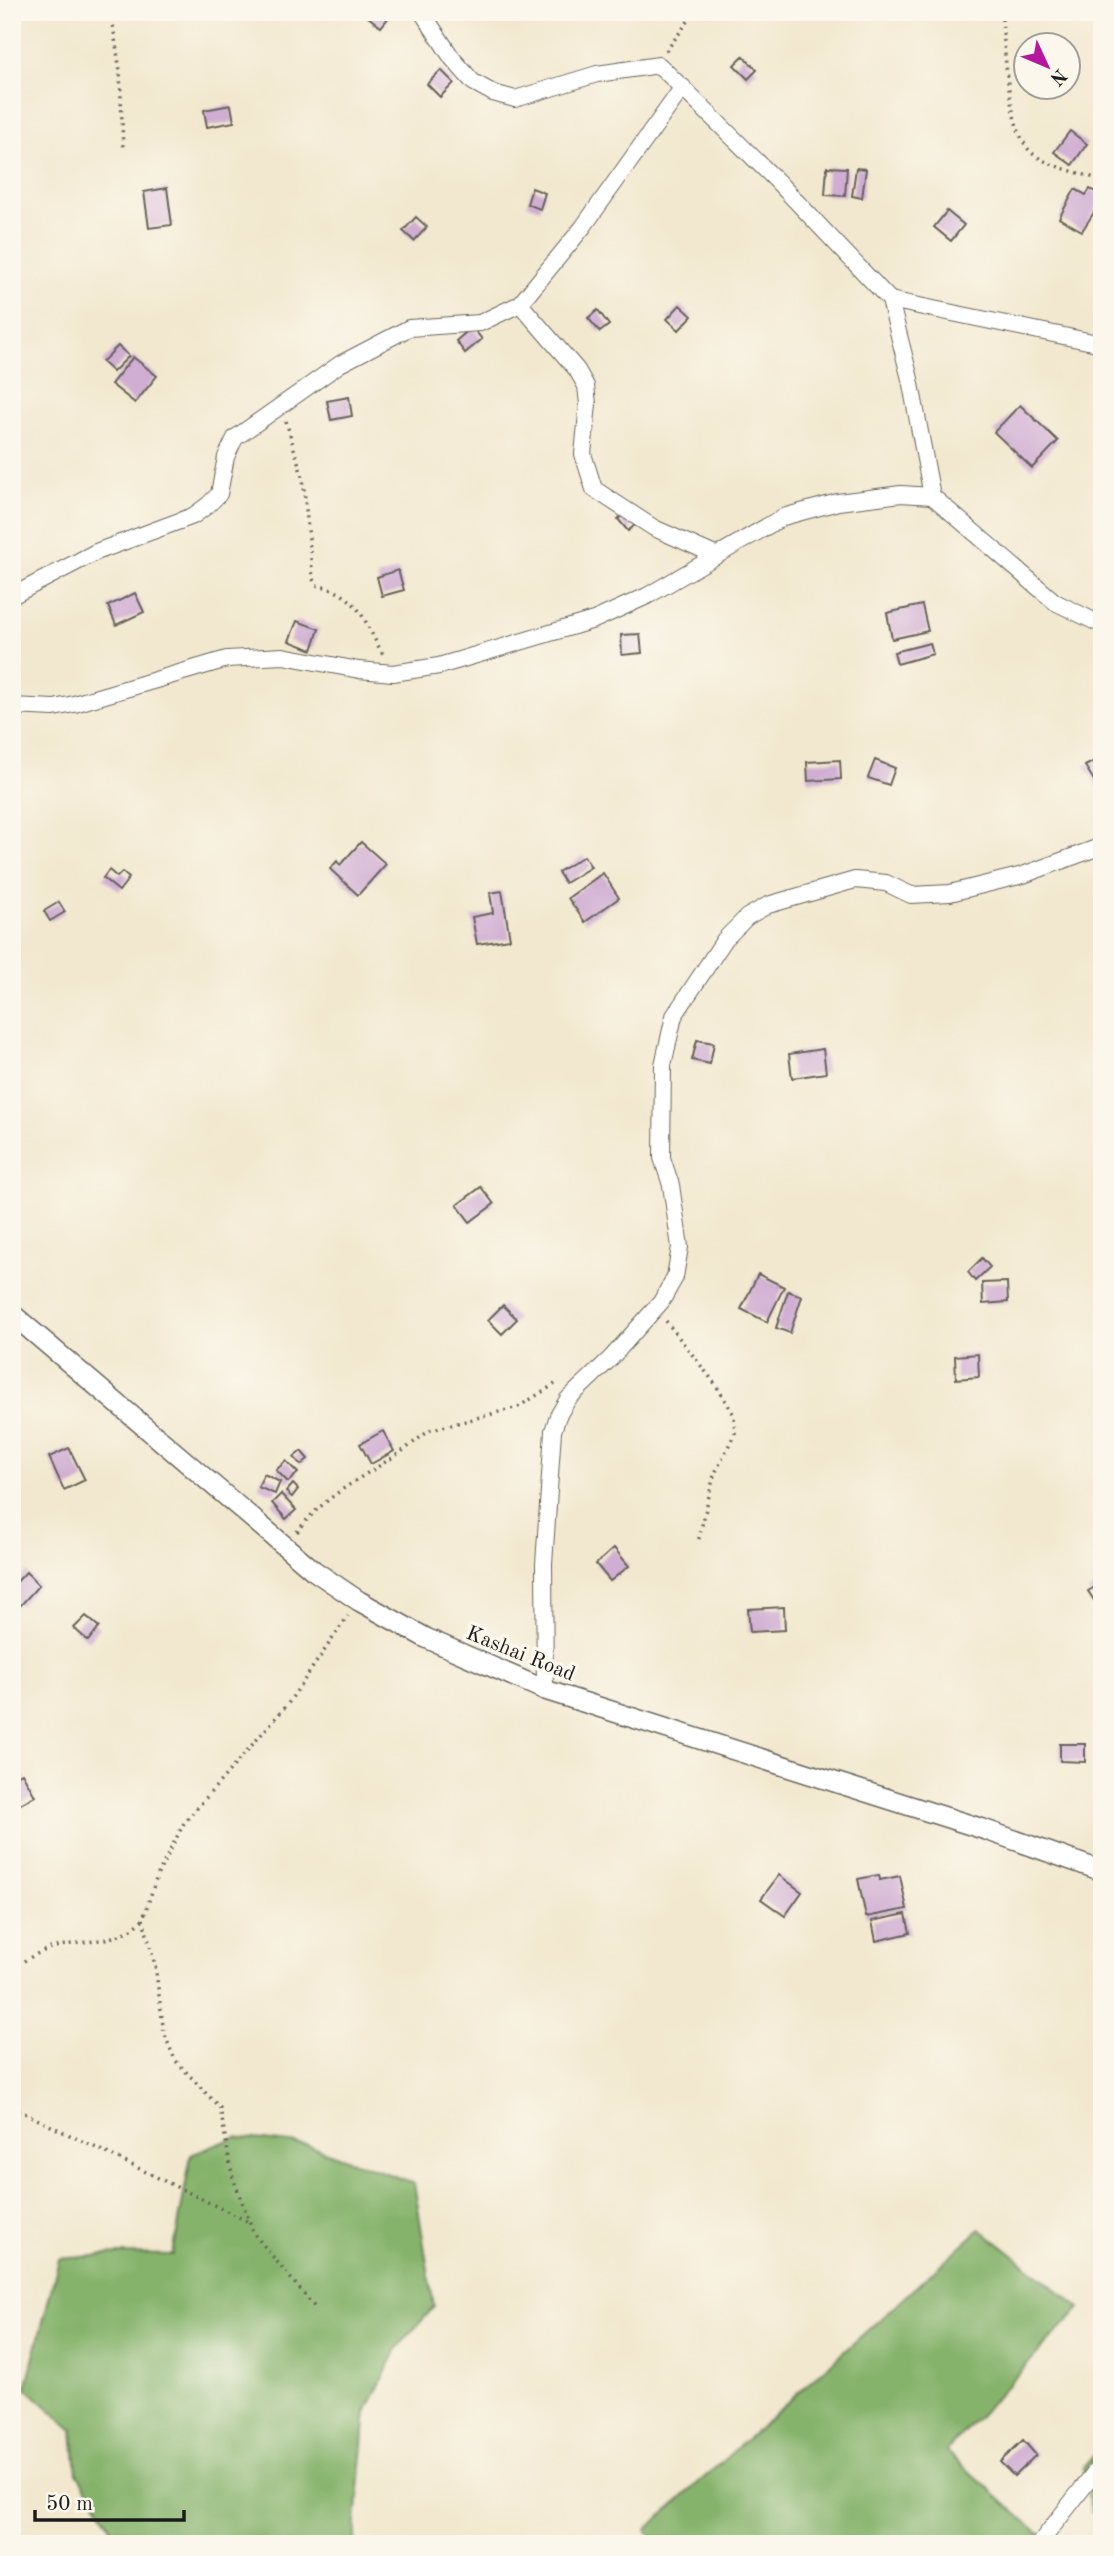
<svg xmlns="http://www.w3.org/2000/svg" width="1114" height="2556" viewBox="0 0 1114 2556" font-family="'Old Standard TT',serif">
<rect width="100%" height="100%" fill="#fbf7ec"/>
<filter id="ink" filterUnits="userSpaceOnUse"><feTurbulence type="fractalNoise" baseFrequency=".0143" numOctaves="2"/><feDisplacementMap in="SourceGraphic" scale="14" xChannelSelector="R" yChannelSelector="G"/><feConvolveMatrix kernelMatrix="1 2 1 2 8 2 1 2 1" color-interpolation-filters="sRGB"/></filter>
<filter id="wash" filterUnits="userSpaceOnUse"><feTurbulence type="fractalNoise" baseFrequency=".00686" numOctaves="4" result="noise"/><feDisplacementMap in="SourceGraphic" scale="28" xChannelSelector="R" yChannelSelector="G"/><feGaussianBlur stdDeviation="1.57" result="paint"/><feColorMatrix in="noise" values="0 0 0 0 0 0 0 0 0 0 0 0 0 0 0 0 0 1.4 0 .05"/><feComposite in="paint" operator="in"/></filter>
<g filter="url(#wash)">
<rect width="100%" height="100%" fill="#f2e8cf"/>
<g fill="#86b36c" stroke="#516844" stroke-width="2">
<polygon points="236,2137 307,2145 414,2183 434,2307 398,2347 366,2412 354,2544 112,2544 110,2524 77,2473 73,2430 26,2388 59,2259 119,2254 173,2255 191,2155"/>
<polygon points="980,2229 1080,2308 946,2451 1040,2534 1033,2544 657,2544 646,2530"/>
<polygon points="1102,2446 1102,2519 1091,2512 1083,2468"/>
</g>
<g id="blocks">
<g fill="#d0aed3">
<polygon points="370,12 393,12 381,27 367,16"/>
<polygon points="743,56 757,70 748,79 734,65"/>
<polygon points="441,70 454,83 440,97 427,84"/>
<polygon points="231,105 234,122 207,127 204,110"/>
<polygon points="1070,131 1087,144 1072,165 1054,152"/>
<polygon points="827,167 847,168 845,196 825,195"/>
<polygon points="856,168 866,169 862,198 852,196"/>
<polygon points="167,188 172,225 149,228 144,192"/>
<polygon points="532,188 545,193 540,209 527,204"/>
<polygon points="1075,189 1086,195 1090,189 1102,195 1102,200 1082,231 1059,218"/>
<polygon points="947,211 964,225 951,241 934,227"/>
<polygon points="416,217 427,227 414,241 403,231"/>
<polygon points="680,305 692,316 679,330 667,319"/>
<polygon points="598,310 609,325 600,332 588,318"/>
<polygon points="472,327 482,339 465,353 456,341"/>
<polygon points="118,346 129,356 113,372 102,362"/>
<polygon points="133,357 157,376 135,403 111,384"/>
<polygon points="349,397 352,416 331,420 327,401"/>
<polygon points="1020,405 1058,441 1032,468 994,432"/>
<polygon points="625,513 635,525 628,531 618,519"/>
<polygon points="398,570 404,590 382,596 377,577"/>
<polygon points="135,593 144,612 116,625 108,606"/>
<polygon points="922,605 928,631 892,639 887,613"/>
<polygon points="297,621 319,629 312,650 289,641"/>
<polygon points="640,634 642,653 622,655 621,635"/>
<polygon points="930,643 933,654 897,664 894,652"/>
<polygon points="1102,757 1102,785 1098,787 1085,766"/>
<polygon points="840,760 841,779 808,781 807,762"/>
<polygon points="875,760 895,768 889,785 868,778"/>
<polygon points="361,842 386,864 358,895 330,869 337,861 340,865"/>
<polygon points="584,856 591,867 565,883 558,872"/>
<polygon points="109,870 117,877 122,872 129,878 119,891 103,878"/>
<polygon points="603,873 619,898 585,922 568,898"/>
<polygon points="502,891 510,939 477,944 472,917 493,913 490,893"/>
<polygon points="59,902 65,912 50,921 44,911"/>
<polygon points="697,1040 714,1043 710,1064 692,1060"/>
<polygon points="823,1049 826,1073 792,1078 789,1054"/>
<polygon points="481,1187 494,1204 470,1222 457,1205"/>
<polygon points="982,1258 990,1267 975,1281 968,1272"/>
<polygon points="758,1274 784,1287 767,1322 741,1309"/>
<polygon points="1007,1282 1008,1302 983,1304 982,1283"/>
<polygon points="788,1291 802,1296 790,1333 776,1328"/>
<polygon points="503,1305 517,1319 502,1334 488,1320"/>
<polygon points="978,1354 979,1377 956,1379 955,1356"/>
<polygon points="383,1431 394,1451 371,1464 360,1444"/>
<polygon points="69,1448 85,1480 64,1490 49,1457"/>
<polygon points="301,1451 308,1459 301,1465 294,1457"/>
<polygon points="286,1461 298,1473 288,1482 276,1470"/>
<polygon points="264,1474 280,1482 275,1494 258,1487"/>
<polygon points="293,1484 298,1489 292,1497 286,1492"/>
<polygon points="281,1494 296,1510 286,1519 272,1503"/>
<polygon points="614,1548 629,1566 610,1581 596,1564"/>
<polygon points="26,1572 39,1585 20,1606 12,1598 12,1587"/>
<polygon points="1102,1583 1102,1602 1097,1605 1088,1591"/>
<polygon points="784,1607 785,1630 750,1632 748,1609"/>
<polygon points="86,1616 99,1627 88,1641 74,1628"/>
<polygon points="1060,1744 1085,1744 1085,1762 1060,1761"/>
<polygon points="22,1773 35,1796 15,1807 12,1778"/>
<polygon points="779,1875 802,1892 785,1916 761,1899"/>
<polygon points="879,1875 880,1880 900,1876 907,1909 866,1917 858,1879"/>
<polygon points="906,1914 910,1933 876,1941 872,1921"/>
<polygon points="1023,2440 1036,2455 1014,2476 1000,2462"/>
</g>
</g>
</g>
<g filter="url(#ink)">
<use href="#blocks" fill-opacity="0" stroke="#67635b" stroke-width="2"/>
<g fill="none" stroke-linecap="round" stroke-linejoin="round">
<defs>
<g id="minor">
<polyline points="422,12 452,58 473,82 493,93 515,99 597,74 659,65 776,180 890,300 910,379 932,496 1055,602 1102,625"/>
<polyline points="890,300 1102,344"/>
<polyline points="520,304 577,370 586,386 588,404 583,454 594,489 654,528 715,555"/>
<polyline points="12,596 96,552 193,516 208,505 219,494 226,457 235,438 340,364 409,328 480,323 520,304 583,227 683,87"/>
<polyline points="12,706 54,708 74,704 227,659 283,656 359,670 393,673 439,666 594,620 647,596 783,517 838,502 901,494 932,496"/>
<polyline points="545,1690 544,1564 553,1431 558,1416 568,1399 611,1358 661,1302 675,1277 680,1247 671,1185 662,1158 663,1065 674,1016 725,939 747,917 768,905 855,880 886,883 911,895 950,893 1023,875 1102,846"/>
<polyline points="1039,2544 1102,2463"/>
</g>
<polyline id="tertiary" points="12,1314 313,1570 359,1601 426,1638 545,1690 986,1830 1102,1871"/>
</defs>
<use href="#minor" stroke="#67635b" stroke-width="18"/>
<use href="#tertiary" stroke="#67635b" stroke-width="22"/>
<g stroke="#67635b" stroke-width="3.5" stroke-dasharray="2 5" stroke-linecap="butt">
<polyline points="111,12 120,71 123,148"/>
<path d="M1001,12C1006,47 1006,138 1036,156C1055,169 1081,172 1102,181"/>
<polyline points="666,51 695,12"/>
<path d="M286,421L303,479L313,579L316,585C362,595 362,620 384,656"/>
<polyline points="666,1321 716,1385 734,1415 735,1433 714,1475 698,1542"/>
<path d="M297,1532C323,1497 359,1479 395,1456C408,1448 418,1438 431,1430L518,1407L555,1384"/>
<polyline points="143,1919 155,1965 164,2033 175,2060 220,2108 232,2175 254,2234 317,2310"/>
<path d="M12,1968C24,1961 38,1952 51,1948C80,1940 123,1944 143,1919L157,1876L184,1823L287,1705L348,1616"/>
<polyline points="12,2107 249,2222"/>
</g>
<use href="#minor" stroke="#fff" stroke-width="16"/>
<use href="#tertiary" stroke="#fff" stroke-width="19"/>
</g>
</g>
<g text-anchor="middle" stroke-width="7" stroke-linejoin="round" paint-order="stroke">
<g font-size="21" fill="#1c1c1c" stroke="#fbf7ec">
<text transform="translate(521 1653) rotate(22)" y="7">Kashai Road</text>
</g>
</g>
<rect width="1114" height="2556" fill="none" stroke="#fbf7ec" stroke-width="42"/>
<g transform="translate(1047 66) rotate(134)"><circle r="33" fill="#fbf7ec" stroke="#a29f99" stroke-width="2"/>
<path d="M0-5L12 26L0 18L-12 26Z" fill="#b5179e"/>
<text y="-10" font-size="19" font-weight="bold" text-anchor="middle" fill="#1c1c1c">N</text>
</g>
<path d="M35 2510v10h149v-10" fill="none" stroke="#1c1c1c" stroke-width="3.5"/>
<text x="46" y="2510" font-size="21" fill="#1c1c1c" stroke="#fbf7ec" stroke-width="5" paint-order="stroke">50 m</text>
</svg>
